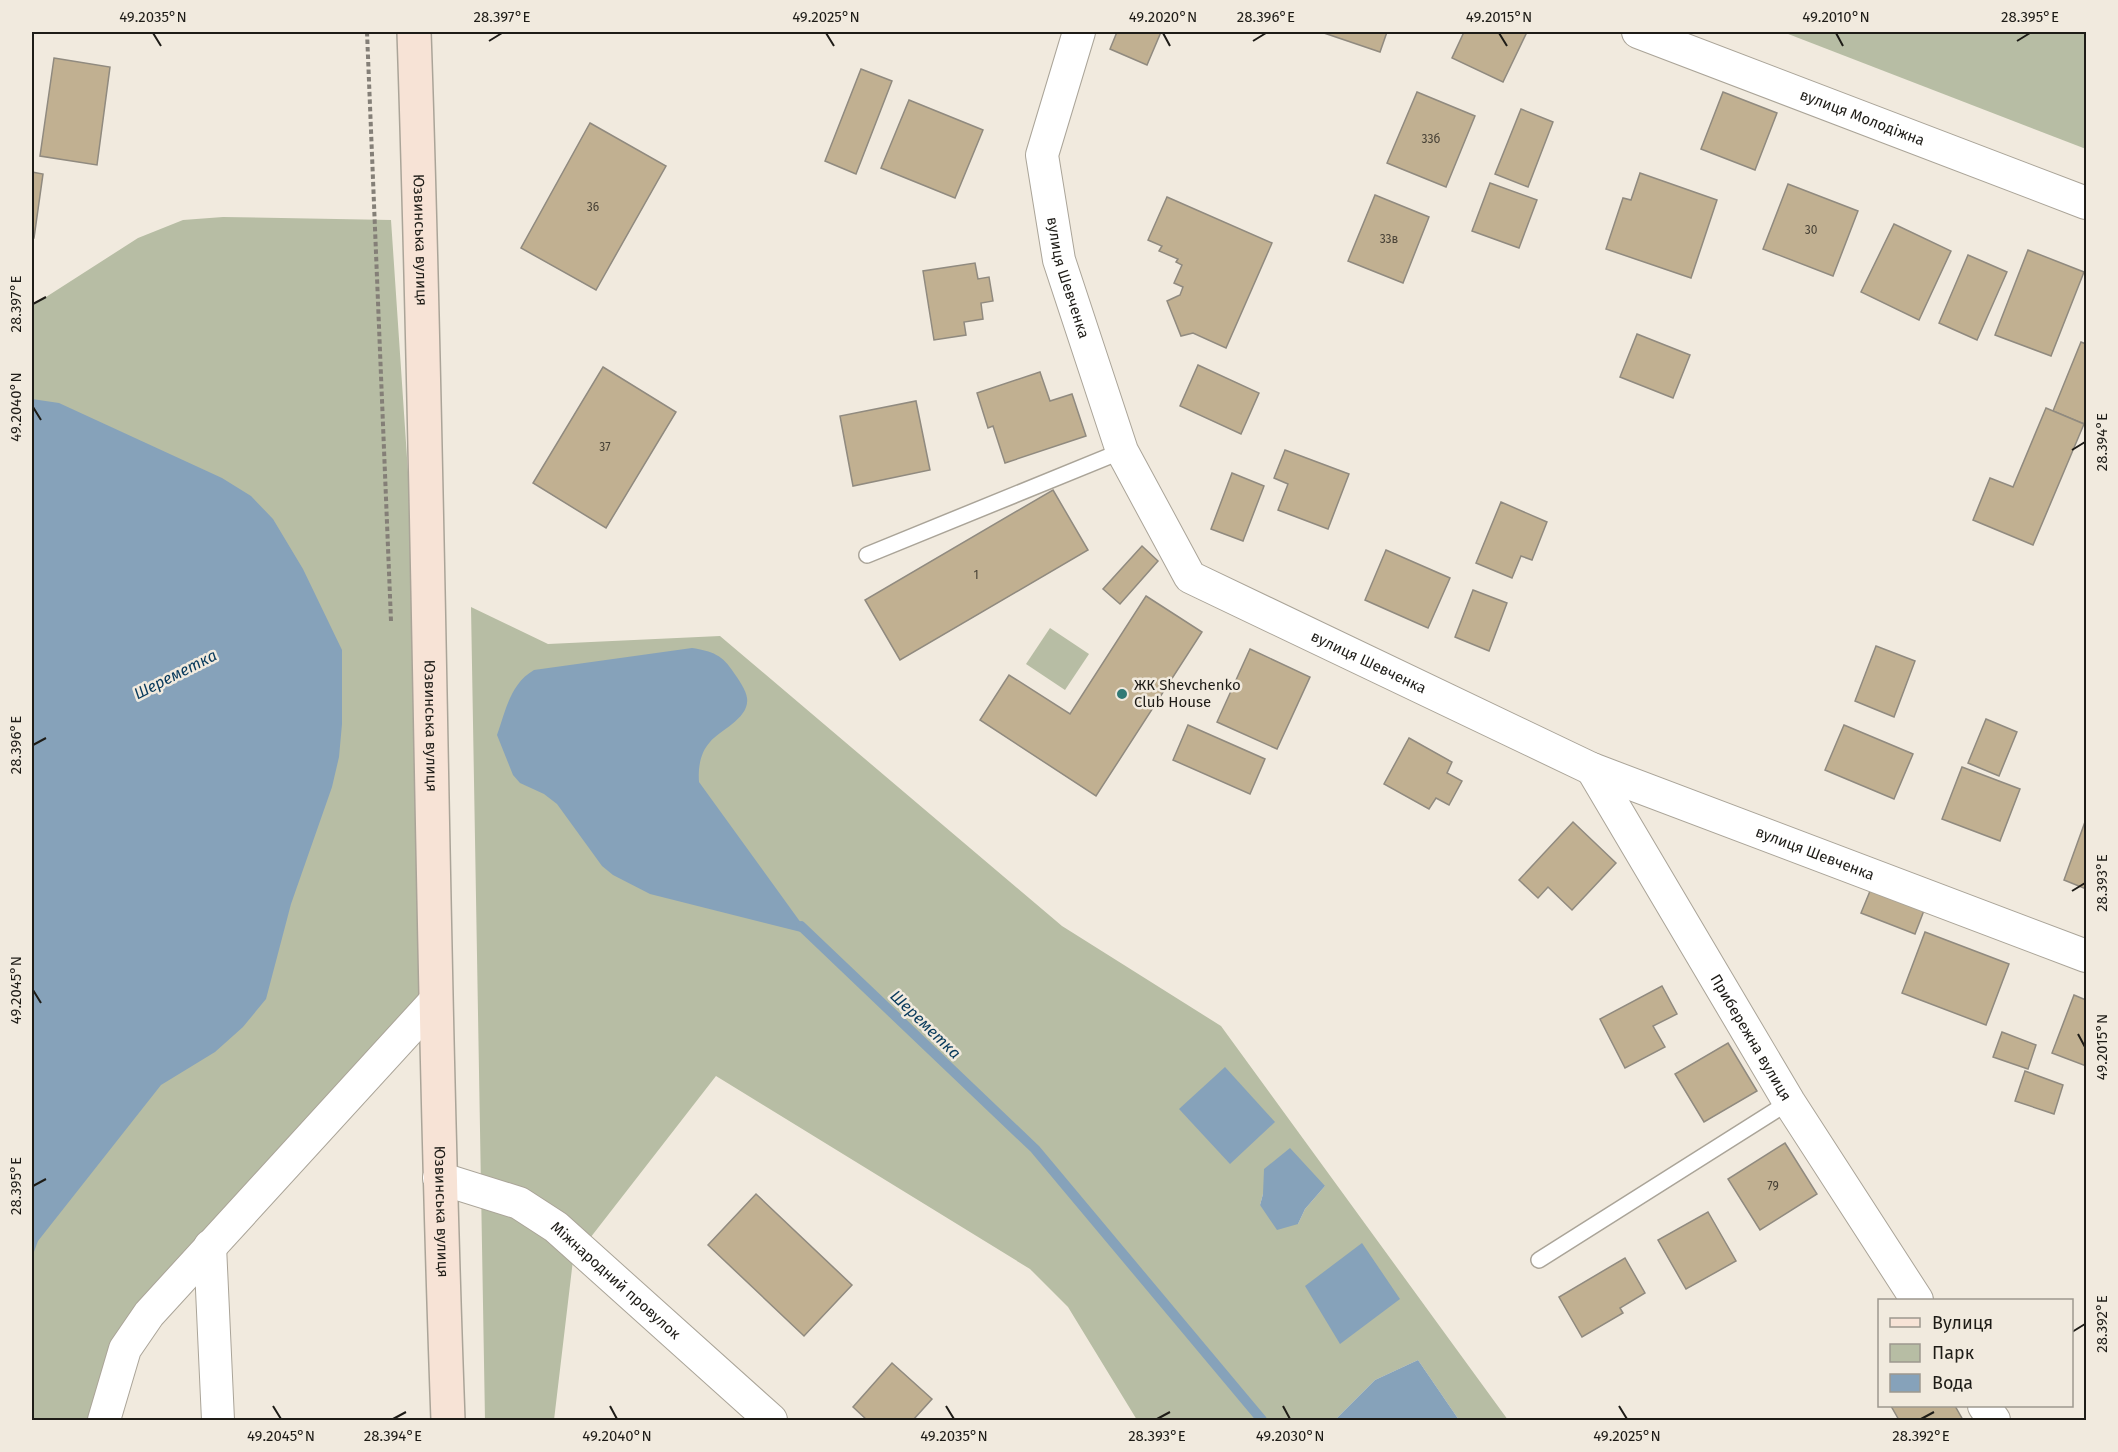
<svg xmlns="http://www.w3.org/2000/svg" width="2118" height="1452" viewBox="0 0 2118 1452" font-family="'Fira Sans',sans-serif">
<rect width="100%" height="100%" fill="#f1eade"/>
<g fill="#b7bda4" fill-rule="evenodd">
<polygon points="1783,32 2086,32 2086,149"/>
<polygon points="223,217 391,220 418,621 428,999 148,1314 104,1420 32,1420 32,306 138,238 183,220"/>
<path d="M471,607L548,644L720,636L1062,926L1221,1026L1508,1420H1459L1418,1360L1375,1380L1335,1420H1137L1068,1307L1030,1269L716,1076L573,1260L554,1420H485ZM1325,1186L1305,1209L1298,1224L1260,1205L1263,1194Z"/>
<polygon points="1050,628 1089,654 1065,690 1026,664"/>
</g>
<g fill="#86a2ba">
<polygon points="32,399 59,403 222,478 251,496 273,519 303,569 342,650 342,724 339,757 332,787 291,904 266,999 243,1027 215,1052 161,1085 38,1241 32,1257"/>
<path d="M692,648C712,651 723,655 734,673C739,680 746,690 747,698C750,718 720,730 710,742C700,753 698,768 699,782L809,934L650,894L613,875L602,866L557,804L544,794L520,783L513,775L497,735C506,710 510,684 534,670Z"/>
<polygon points="1225,1067 1275,1122 1230,1164 1179,1109"/>
<polygon points="1290,1148 1325,1186 1305,1209 1298,1224 1277,1230 1260,1205 1263,1194 1264,1169"/>
<polygon points="1362,1243 1400,1299 1340,1344 1305,1286"/>
<polygon points="1418,1360 1459,1420 1335,1420 1375,1380"/>
</g>
<g fill="none" stroke-linecap="round" stroke-linejoin="round">
<polyline stroke="#86a2ba" stroke-width="10" points="801,926 1035,1149 1262,1420"/>
</g>
<g fill="#c1b091" stroke="#908a7f" stroke-width="1.5">
<polygon points="1117,32 1161,32 1147,65 1110,49"/>
<polygon points="1321,32 1387,32 1380,52"/>
<polygon points="1464,32 1527,32 1503,82 1452,58"/>
<polygon points="54,58 110,67 97,165 40,156"/>
<polygon points="861,69 892,81 856,174 825,161"/>
<polygon points="1417,92 1475,116 1446,187 1387,163"/>
<polygon points="1723,92 1777,113 1755,170 1701,149"/>
<polygon points="909,100 983,130 955,198 881,168"/>
<polygon points="1521,109 1553,122 1528,187 1495,174"/>
<polygon points="590,123 666,166 596,290 521,248"/>
<polygon points="32,172 43,174 34,238 32,238"/>
<polygon points="1640,173 1717,200 1691,278 1606,249 1623,198 1631,200"/>
<polygon points="1490,183 1537,200 1519,248 1472,231"/>
<polygon points="1788,184 1858,211 1833,276 1763,249"/>
<polygon points="1375,195 1429,217 1403,283 1348,261"/>
<polygon points="1167,197 1272,243 1226,348 1193,333 1181,336 1167,301 1180,295 1183,287 1174,283 1182,265 1176,262 1178,259 1159,251 1162,246 1148,240"/>
<polygon points="1894,224 1951,251 1919,320 1861,292"/>
<polygon points="2028,250 2084,272 2051,356 1995,335"/>
<polygon points="1968,255 2007,272 1977,340 1939,323"/>
<polygon points="975,263 978,279 989,277 993,301 981,303 983,319 964,322 966,335 934,340 923,271"/>
<polygon points="1637,334 1690,355 1673,398 1620,377"/>
<polygon points="2081,342 2086,344 2086,418 2084,424 2053,411"/>
<polygon points="1198,365 1259,393 1241,434 1180,406"/>
<polygon points="603,367 676,412 606,528 533,483"/>
<polygon points="1040,372 1050,401 1072,394 1086,436 1005,463 993,426 988,428 977,393"/>
<polygon points="916,401 930,470 853,486 840,416"/>
<polygon points="2046,408 2084,424 2033,545 1973,520 1990,478 2013,487"/>
<polygon points="1285,450 1349,474 1328,529 1278,510 1288,484 1274,478"/>
<polygon points="1232,473 1264,486 1243,541 1211,529"/>
<polygon points="1053,490 1088,550 900,660 865,600"/>
<polygon points="1501,502 1547,522 1532,560 1521,556 1512,578 1476,563"/>
<polygon points="1142,546 1158,561 1120,604 1103,589"/>
<polygon points="1386,550 1450,578 1428,628 1365,600"/>
<polygon points="1473,590 1507,603 1489,651 1455,637"/>
<polygon points="1146,596 1202,632 1096,796 980,720 1009,675 1070,714"/>
<polygon points="1876,646 1915,661 1894,717 1855,701"/>
<polygon points="1250,649 1310,677 1277,749 1217,722"/>
<polygon points="1986,719 2017,732 1999,776 1968,763"/>
<polygon points="1188,725 1265,759 1250,794 1173,760"/>
<polygon points="1844,725 1913,754 1894,799 1825,770"/>
<polygon points="1409,738 1452,762 1447,773 1462,781 1449,805 1436,798 1429,809 1384,784"/>
<polygon points="1962,767 2020,789 2000,841 1942,819"/>
<polygon points="2086,819 2086,889 2064,880"/>
<polygon points="1573,822 1616,863 1572,910 1548,887 1538,898 1519,880"/>
<polygon points="1875,879 1928,900 1915,934 1861,913"/>
<polygon points="1925,932 2009,964 1986,1025 1902,993"/>
<polygon points="1662,986 1677,1014 1653,1026 1665,1047 1625,1068 1600,1019"/>
<polygon points="2074,995 2086,1000 2086,1066 2052,1053"/>
<polygon points="2002,1032 2036,1045 2028,1069 1993,1057"/>
<polygon points="1728,1043 1757,1091 1704,1122 1675,1074"/>
<polygon points="2025,1071 2063,1085 2054,1114 2015,1101"/>
<polygon points="1785,1143 1817,1194 1760,1230 1728,1179"/>
<polygon points="756,1194 852,1285 804,1336 708,1245"/>
<polygon points="1708,1212 1736,1261 1686,1289 1658,1240"/>
<polygon points="1625,1258 1645,1293 1620,1308 1623,1313 1582,1337 1559,1297"/>
<polygon points="892,1363 932,1399 913,1420 867,1420 853,1407"/>
<polygon points="1891,1406 1955,1406 1963,1420 1899,1420"/>
</g>
<g fill="none" stroke-linecap="round" stroke-linejoin="round">
<defs>
<g id="service">
<polyline points="867,555 1122,451"/>
<polyline points="1539,1260 1789,1102"/>
</g>
<g id="minor">
<path id="s1" d="M1079,32L1042,155L1059,260L1122,451L1190,577L1592,769L2086,956"/>
<path id="s2" d="M1638,32L2086,203"/>
<path id="s3" d="M1592,769L1789,1102L1917,1300"/>
<path id="s4" d="M439,1178L519,1203L556,1227L771,1420"/>
<polyline points="210,1246 218,1420"/>
<polyline points="1984,1406 1994,1420"/>
<polyline points="104,1420 125,1349 149,1314 436,1000"/>
</g>
<g id="secondary">
<path id="s5" d="M414,32C430,494 431,958 448,1420"/>
</g>
</defs>
<use href="#service" stroke="#aaa498" stroke-width="18"/>
<use href="#minor" stroke="#aaa498" stroke-width="34"/>
<use href="#secondary" stroke="#aaa498" stroke-width="36"/>
<polyline stroke="#847f77" stroke-width="4" stroke-dasharray="4.5 3" stroke-linecap="butt" points="367,32 391,621"/>
<use href="#service" stroke="#fff" stroke-width="15"/>
<use href="#minor" stroke="#fff" stroke-width="32"/>
<use href="#secondary" stroke="#f7e3d6" stroke-width="33"/>
</g>
<path fill="none" stroke="#1e1c17" stroke-width="2" d="M153,33L161,46M826,33L834,46M1163,33L1170,46M1499,33L1507,46M1836,33L1843,46M489,41L502,33M1253,41L1266,33M2017,41L2030,33M33,304L46,297M33,407L41,420M2072,450L2085,442M33,745L46,738M2072,891L2085,883M33,990L41,1003M2078,1034L2085,1047M33,1186L46,1179M2072,1332L2085,1324M273,1406L281,1419M610,1406L617,1419M946,1406L954,1419M1283,1406L1290,1419M1619,1406L1627,1419M393,1419L406,1412M1157,1419L1170,1412M1921,1419L1934,1412"/>
<circle fill="#317a76" stroke="#f1eade" stroke-width="2" cx="1122" cy="694" r="6"/>
<g text-anchor="middle" stroke-width="5" stroke-linejoin="round" paint-order="stroke">
<g font-size="12" fill="#474136">
<text x="1431" y="143">33б</text>
<text x="593" y="211">36</text>
<text x="1811" y="234">30</text>
<text x="1389" y="243">33в</text>
<text x="605" y="451">37</text>
<text x="976" y="579">1</text>
<text x="1773" y="1190">79</text>
</g>
<g font-size="15" fill="#1e1c17" stroke="#f1eade">
<text dy="5" stroke="none"><textPath href="#s2" startOffset="240">вулиця Молодіжна</textPath></text>
<text dy="5" stroke="none"><textPath href="#s5" startOffset="208">Юзвинська вулиця</textPath></text>
<text dy="5" stroke="none"><textPath href="#s1" startOffset="254">вулиця Шевченка</textPath></text>
<text dy="5" stroke="none"><textPath href="#s1" startOffset="777">вулиця Шевченка</textPath></text>
<text dy="5" stroke="none"><textPath href="#s5" startOffset="694">Юзвинська вулиця</textPath></text>
<text dy="5" stroke="none"><textPath href="#s1" startOffset="1263">вулиця Шевченка</textPath></text>
<text dy="5" stroke="none"><textPath href="#s3" startOffset="312">Прибережна вулиця</textPath></text>
<text dy="5" stroke="none"><textPath href="#s5" startOffset="1180">Юзвинська вулиця</textPath></text>
<text dy="5" stroke="none"><textPath href="#s4" startOffset="208">Міжнародний провулок</textPath></text>
</g>
<g font-size="15" fill="#1e1c17" stroke="#f1eade" text-anchor="start">
<text x="1134" y="690">ЖК Shevchenko<tspan x="1134" dy="17">Club House</tspan></text>
</g>
<g font-size="16" font-style="italic" fill="#07395b" stroke="#f1eade">
<text transform="translate(175 674) rotate(-27)" y="6">Шереметка</text>
<text transform="translate(926 1024) rotate(44)" y="6">Шереметка</text>
</g>
</g>
<rect width="2118" height="1452" fill="none" stroke="#f1eade" stroke-width="66"/>
<rect x="1878" y="1299" width="195" height="108" fill="#f1eade" stroke="#9d988e" stroke-width="1.5"/>
<rect x="1890" y="1318" width="30" height="9" fill="#f7e3d6" stroke="#9d988e" stroke-width="1.5"/>
<text x="1932" y="1329" font-size="18" fill="#1e1c17">Вулиця</text>
<rect x="1890" y="1344" width="30" height="18" fill="#b7bda4" stroke="#9d988e" stroke-width="1.5"/>
<text x="1932" y="1359" font-size="18" fill="#1e1c17">Парк</text>
<rect x="1890" y="1374" width="30" height="18" fill="#86a2ba" stroke="#9d988e" stroke-width="1.5"/>
<text x="1932" y="1389" font-size="18" fill="#1e1c17">Вода</text>
<rect x="33" y="33" width="2052" height="1386" fill="none" stroke="#1e1c17" stroke-width="2"/>
<g font-size="15" text-anchor="middle" fill="#1e1c17">
<text x="153" y="22">49.2035°N</text>
<text x="502" y="22">28.397°E</text>
<text x="826" y="22">49.2025°N</text>
<text x="1163" y="22">49.2020°N</text>
<text x="1266" y="22">28.396°E</text>
<text x="1499" y="22">49.2015°N</text>
<text x="1836" y="22">49.2010°N</text>
<text x="2030" y="22">28.395°E</text>
<text transform="translate(16 304) rotate(-90)" y="5">28.397°E</text>
<text transform="translate(16 407) rotate(-90)" y="5">49.2040°N</text>
<text transform="translate(2102 442) rotate(-90)" y="5">28.394°E</text>
<text transform="translate(16 745) rotate(-90)" y="5">28.396°E</text>
<text transform="translate(2102 883) rotate(-90)" y="5">28.393°E</text>
<text transform="translate(16 990) rotate(-90)" y="5">49.2045°N</text>
<text transform="translate(2102 1047) rotate(-90)" y="5">49.2015°N</text>
<text transform="translate(16 1186) rotate(-90)" y="5">28.395°E</text>
<text transform="translate(2102 1324) rotate(-90)" y="5">28.392°E</text>
<text x="281" y="1441">49.2045°N</text>
<text x="393" y="1441">28.394°E</text>
<text x="617" y="1441">49.2040°N</text>
<text x="954" y="1441">49.2035°N</text>
<text x="1157" y="1441">28.393°E</text>
<text x="1290" y="1441">49.2030°N</text>
<text x="1627" y="1441">49.2025°N</text>
<text x="1921" y="1441">28.392°E</text>
</g>
</svg>
